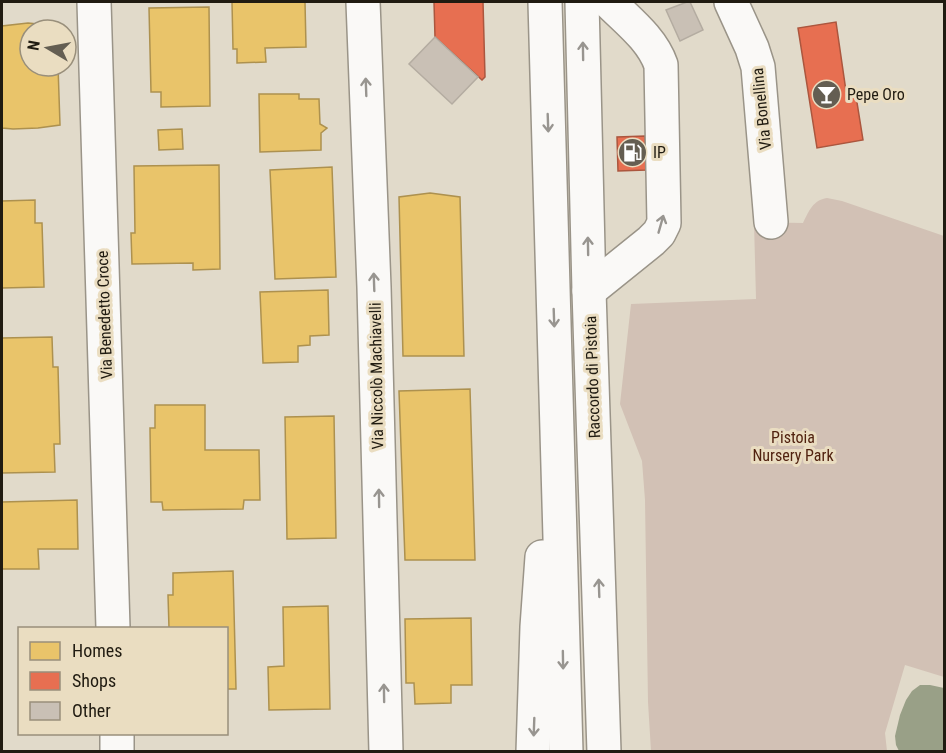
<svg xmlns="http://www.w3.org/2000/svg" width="946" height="753" viewBox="0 0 946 753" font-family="'Roboto Condensed',sans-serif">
<rect width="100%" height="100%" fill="#e1daca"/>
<path fill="#d2c1b5" d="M827,198L842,201L944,236V677L905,665L885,733L887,751H651L648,702L645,500L642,461L620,404L631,304L756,299L754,222L803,223C809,211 813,200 827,198Z"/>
<polygon fill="#99a087" points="920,685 930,685 944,688 944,751 899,751 896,745 895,736 900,715 906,700 912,691"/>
<g fill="#e9c46a" stroke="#ad914f" stroke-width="1.5">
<polygon points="232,2 305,2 306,47 265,48 266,62 237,63 237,49 233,49"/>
<polygon points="209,7 210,106 161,107 161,92 151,92 149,8"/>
<polygon points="28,23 57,26 57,30 30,30 30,66 58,66 60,125 38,128 13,129 2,128 2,26"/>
<polygon points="259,94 299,94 299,99 319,99 320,124 327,128 321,133 321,150 260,152"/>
<polygon points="182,129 183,149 159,150 158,130"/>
<polygon points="219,165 220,269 193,270 193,263 132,264 131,233 135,233 134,166"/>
<polygon points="332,167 336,277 275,279 270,170"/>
<polygon points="430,193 460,197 464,356 403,356 399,197"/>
<polygon points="35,200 35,223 42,223 44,287 2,288 2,201"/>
<polygon points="328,290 329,335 310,336 310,345 298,346 298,362 263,363 260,292"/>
<polygon points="52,337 53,367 58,367 60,444 54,444 55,472 2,473 2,338"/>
<polygon points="470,389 475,560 405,560 399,391"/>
<polygon points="155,405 205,405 205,450 259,450 260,500 244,500 243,509 163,510 162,502 151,502 150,428 155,428"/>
<polygon points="334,416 336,538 287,539 285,417"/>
<polygon points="77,500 78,549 38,549 39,569 2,569 2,502"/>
<polygon points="233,571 236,689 226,689 226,628 169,628 168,595 173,595 173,573"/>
<polygon points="328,606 330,709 269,710 268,667 284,666 283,607"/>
<polygon points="471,618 472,685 451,685 451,703 415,704 414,683 406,683 405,619"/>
</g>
<g fill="#e76f51" stroke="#ab563e" stroke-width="1.5">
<polygon points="434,2 483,2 485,77 482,80 435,37"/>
<polygon points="836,22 846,91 855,90 863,140 817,148 798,28"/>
<polygon points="645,136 646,170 618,171 617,137"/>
</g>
<g fill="#c9c0b5" stroke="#b4aca1" stroke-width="1.5">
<polygon points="687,2 690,2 703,30 680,41 666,10"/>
<polygon points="435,37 478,77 452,104 409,64"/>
</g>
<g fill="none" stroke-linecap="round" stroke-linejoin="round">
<defs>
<g id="minor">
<polyline points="94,2 113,628"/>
<polyline points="363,2 374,287 386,752"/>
<polyline points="731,2 752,48 758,67 771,222"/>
<path d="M589,291L651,241L659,233L664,223L661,65C652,39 628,21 609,2"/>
<polyline points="117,734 117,752"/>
</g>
<g id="highway">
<polyline points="545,2 566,752"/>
<polyline points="582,2 589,291 604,752"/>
<polyline points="533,752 537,627 542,557"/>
</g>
</defs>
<use href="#minor" stroke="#9a9488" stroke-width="36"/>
<use href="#highway" stroke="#9a9488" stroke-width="36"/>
<use href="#minor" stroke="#faf9f7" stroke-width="33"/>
<use href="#highway" stroke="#faf9f7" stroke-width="33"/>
</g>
<defs><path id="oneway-shaft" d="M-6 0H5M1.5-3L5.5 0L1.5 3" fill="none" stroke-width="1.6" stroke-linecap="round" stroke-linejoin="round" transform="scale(1.5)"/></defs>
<g stroke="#989590">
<use href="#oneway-shaft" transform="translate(583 51) rotate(-91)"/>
<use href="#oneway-shaft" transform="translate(366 87) rotate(-92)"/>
<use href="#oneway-shaft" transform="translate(548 123) rotate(88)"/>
<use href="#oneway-shaft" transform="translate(661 224) rotate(-74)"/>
<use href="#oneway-shaft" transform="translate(588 246) rotate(-91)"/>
<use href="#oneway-shaft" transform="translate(374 282) rotate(-92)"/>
<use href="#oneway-shaft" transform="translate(554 318) rotate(88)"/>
<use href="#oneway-shaft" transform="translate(379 498) rotate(-91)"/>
<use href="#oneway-shaft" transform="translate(599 588) rotate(-92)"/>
<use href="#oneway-shaft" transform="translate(563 660) rotate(89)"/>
<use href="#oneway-shaft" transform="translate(384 693) rotate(-91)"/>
<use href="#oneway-shaft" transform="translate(534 727) rotate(92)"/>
</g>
<defs>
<symbol id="bar-disc" viewBox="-11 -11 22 22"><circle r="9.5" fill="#645e52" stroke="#eaddc1"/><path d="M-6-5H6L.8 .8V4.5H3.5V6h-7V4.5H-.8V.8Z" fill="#fff"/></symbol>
<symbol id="fuel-disc" viewBox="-11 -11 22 22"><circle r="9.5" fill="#645e52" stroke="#eaddc1"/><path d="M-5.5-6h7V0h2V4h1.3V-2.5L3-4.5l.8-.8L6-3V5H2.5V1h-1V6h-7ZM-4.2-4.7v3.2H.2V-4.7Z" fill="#fff"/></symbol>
</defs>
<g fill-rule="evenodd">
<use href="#bar-disc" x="810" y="78" width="33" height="33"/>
<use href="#fuel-disc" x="616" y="136" width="33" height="33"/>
</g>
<g text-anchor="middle" stroke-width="6" stroke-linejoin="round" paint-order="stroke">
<g font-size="16" fill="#201b11" stroke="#eaddc1" text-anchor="start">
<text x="847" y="100">Pepe Oro</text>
<text x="653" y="158">IP</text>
</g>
<g font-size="16" fill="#201b11" stroke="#eaddc1">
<text transform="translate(761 109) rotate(-96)" y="6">Via Bonellina</text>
<text transform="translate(104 315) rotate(-92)" y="6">Via Benedetto Croce</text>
<text transform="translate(376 376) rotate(-91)" y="6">Via Niccolò Machiavelli</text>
<text transform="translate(592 377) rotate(-92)" y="6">Raccordo di Pistoia</text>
</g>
<g font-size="16" fill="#51220f" stroke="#eaddc1">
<text x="793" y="443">Pistoia<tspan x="793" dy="18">Nursery Park</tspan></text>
</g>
</g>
<rect width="946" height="753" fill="none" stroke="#201b11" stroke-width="6"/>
<rect x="18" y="627" width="210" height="108" fill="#eaddc1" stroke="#998f7b" stroke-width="1.5"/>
<rect x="30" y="642" width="30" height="18" fill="#e9c46a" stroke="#998f7b" stroke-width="1.5"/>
<text x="72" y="657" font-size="18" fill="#201b11">Homes</text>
<rect x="30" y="672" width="30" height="18" fill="#e76f51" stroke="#998f7b" stroke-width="1.5"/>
<text x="72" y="687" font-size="18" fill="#201b11">Shops</text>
<rect x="30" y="702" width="30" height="18" fill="#c9c0b5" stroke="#998f7b" stroke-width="1.5"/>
<text x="72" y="717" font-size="18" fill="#201b11">Other</text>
<g transform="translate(48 48) rotate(280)"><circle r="28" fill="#eaddc1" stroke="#998f7b" stroke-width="1.5"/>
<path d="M0-4.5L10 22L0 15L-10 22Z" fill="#645e52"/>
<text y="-9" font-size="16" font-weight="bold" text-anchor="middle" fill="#201b11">N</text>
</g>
</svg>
